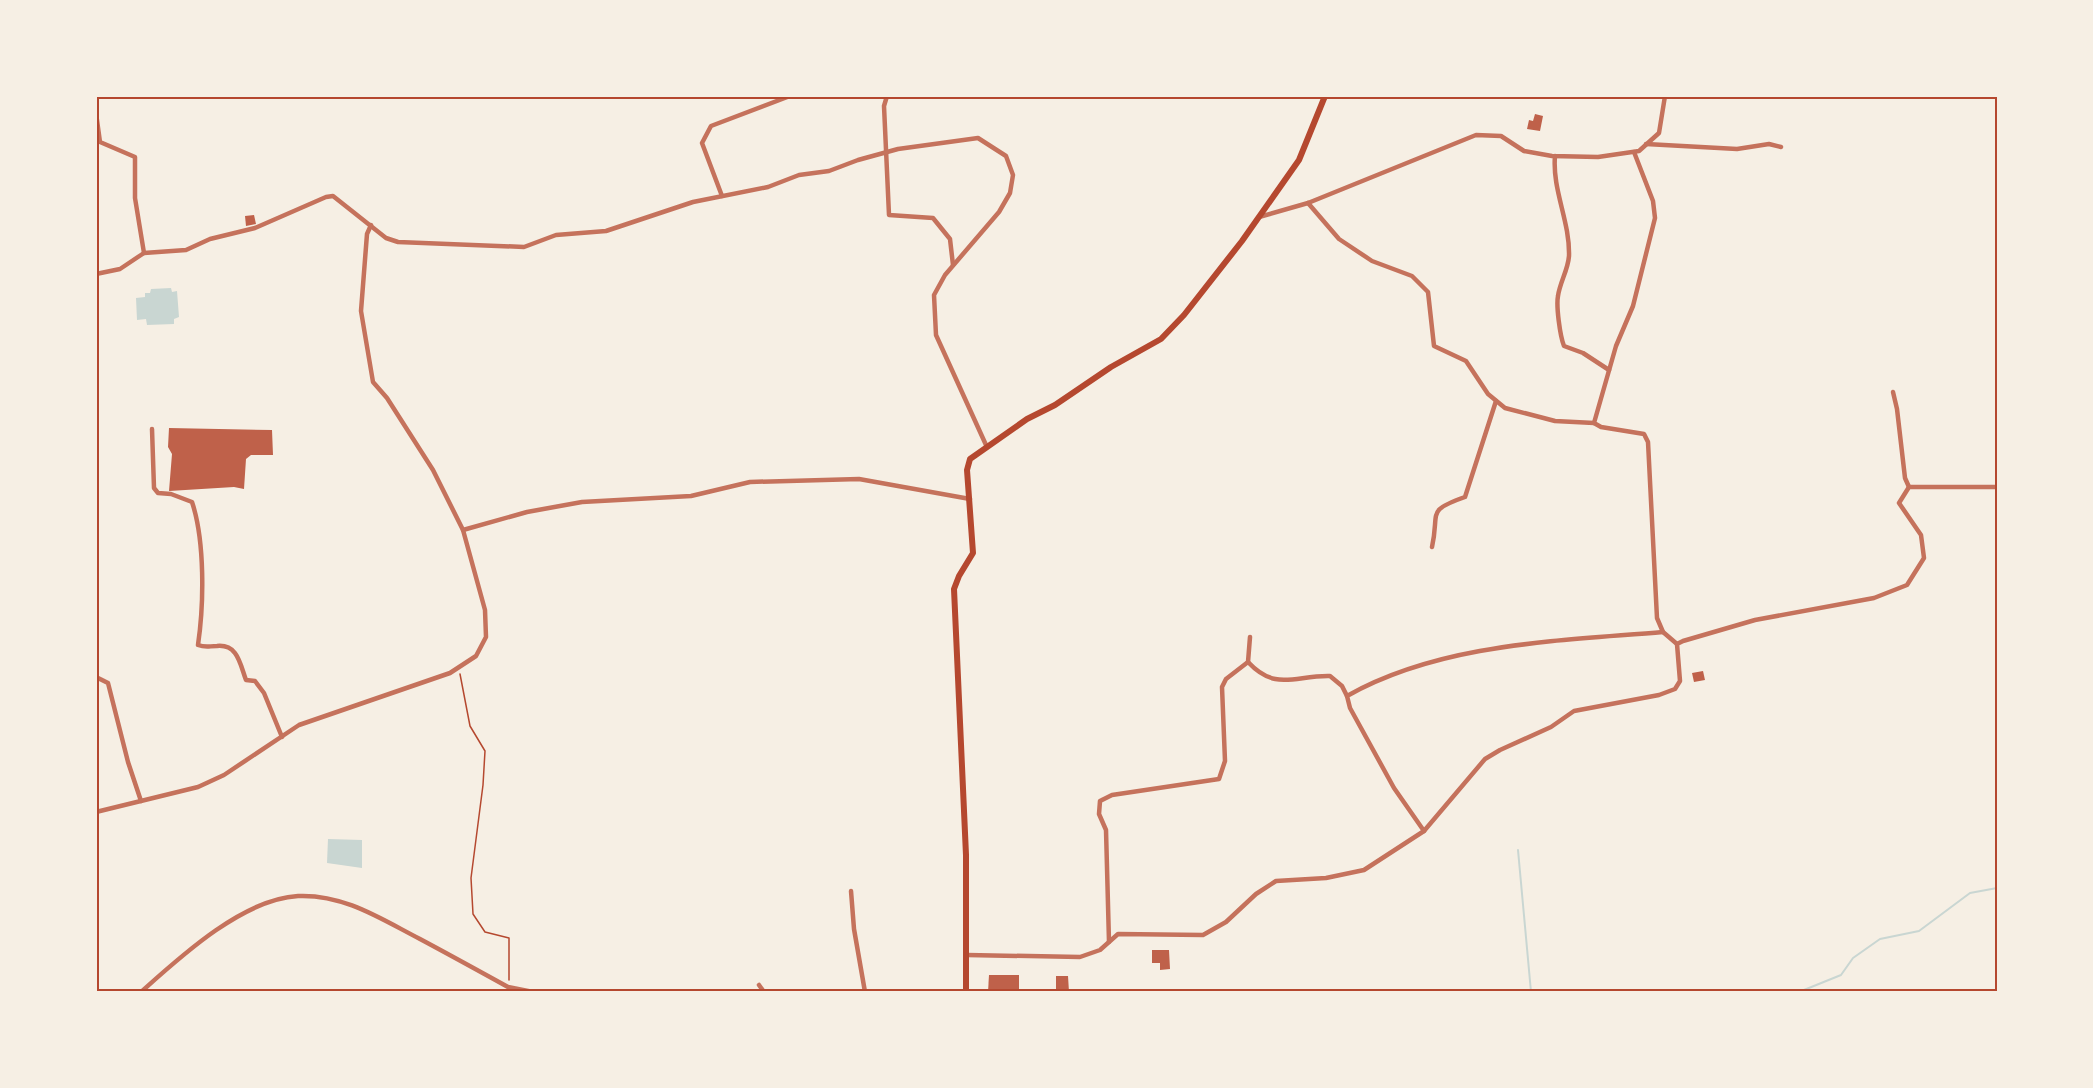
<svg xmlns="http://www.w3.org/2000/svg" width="2093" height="1088" viewBox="0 0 2093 1088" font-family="'PT Sans',sans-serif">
<rect width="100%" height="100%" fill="#f6efe4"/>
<g fill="#c9d6d2">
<polygon points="171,288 172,292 177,291 179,317 174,319 174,324 147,325 146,319 137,320 136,298 145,297 145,293 150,293 151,289"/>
<polygon points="328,839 362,840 362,868 327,863"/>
</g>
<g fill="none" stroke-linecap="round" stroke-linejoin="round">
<g stroke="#c9d6d2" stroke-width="2">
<polyline points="1518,850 1531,992"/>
<polyline points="1799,992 1841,975 1853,958 1880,939 1919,931 1970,893 1997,888"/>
</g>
</g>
<g fill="#bf614a">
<polygon points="1535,114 1543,116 1540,131 1527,129 1529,120 1533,121"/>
<polygon points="254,215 256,224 246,226 245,216"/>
<polygon points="169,428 272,430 273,455 251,455 246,459 244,489 234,487 169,491 172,454 168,447"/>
<polygon points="1703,671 1705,680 1694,682 1692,673"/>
<polygon points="1152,950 1169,950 1170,969 1160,970 1160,963 1152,963"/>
<polygon points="989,975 1019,975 1019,992 988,992"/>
<polygon points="1056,976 1068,976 1069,992 1056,992"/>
</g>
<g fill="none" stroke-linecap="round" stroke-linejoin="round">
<polyline stroke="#b5482f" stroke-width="1.5" points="460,674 470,726 485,751 483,785 471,878 473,914 485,932 509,938 509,980"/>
<g stroke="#c5725c" stroke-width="4.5">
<polyline points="887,96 884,106 889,215 933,218 950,239 953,265"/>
<polyline points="96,113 100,142 135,157 135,198 144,253"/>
<polyline points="1646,144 1737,149 1769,144 1781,147"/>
<polyline points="1634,152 1653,201 1655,218 1633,306 1616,346 1594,423 1601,427 1644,434 1648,442 1657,618 1663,632 1677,644"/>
<path d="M1555,156C1552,190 1570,221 1569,256C1568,270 1560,282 1558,296C1556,306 1560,336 1564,346L1583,353L1609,370"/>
<polyline points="722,196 702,143 711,126 790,96"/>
<polyline points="1308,203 1339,239 1372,261 1412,276 1428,292 1434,346 1466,361 1488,394 1505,408 1555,421 1594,423"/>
<polyline points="1259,217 1308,203 1476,135 1501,136 1524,151 1552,156 1598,157 1639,151 1659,133 1665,96"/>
<polyline points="96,274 120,269 144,253 186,250 210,239 255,228 326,197 333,196 386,238 398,242 524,247 556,235 606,231 693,202 768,187 799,175 829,171 858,160 898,149 978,138 1006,156 1013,175 1010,193 999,212 945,275 934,295 936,335 986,445"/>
<polyline points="1893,392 1897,409 1905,478 1909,487"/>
<path d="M152,429L154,488L158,493L171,494L192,502C205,541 204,604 198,645C206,648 209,646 217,646C238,644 240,664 246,680L255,681L264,693L282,737"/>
<polyline points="463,530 527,512 582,502 691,496 750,482 859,479 970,499"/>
<path d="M1432,547C1440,512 1425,511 1465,497L1496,401"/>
<path d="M1248,662C1276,692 1295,675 1330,676L1342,686L1347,696"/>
<polyline points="96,677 108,683 128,762 141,801"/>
<polyline points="96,812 198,787 224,775 299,725 450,673 476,656 486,637 485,610 463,530 433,470 387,398 373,382 361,311 367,234 371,225"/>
<path d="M1424,831L1394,788L1350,708L1347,696C1441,643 1559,641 1663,632"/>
<polyline points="851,891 854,929 865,992"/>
<polyline points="1109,942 1106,830 1099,814 1100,801 1112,795 1219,779 1225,761 1222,687 1226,679 1248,662 1250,637"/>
<polyline points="967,955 1080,957 1100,950 1118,934 1203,935 1226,922 1256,894 1276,881 1326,878 1364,870 1424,831 1485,759 1500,750 1551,727 1574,711 1659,695 1675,689 1680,681 1677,644 1683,641 1755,620 1874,598 1907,585 1924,558 1921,535 1899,503 1909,487 1997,487"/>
<polyline points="759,985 764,992"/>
<path d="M141,992C181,956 243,899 298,896C344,894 381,919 420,939C450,955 479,971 508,987L533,992"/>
</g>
<polyline stroke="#b5482f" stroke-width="6" points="966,992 966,855 954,589 959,576 973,553 967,470 970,459 1027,419 1055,405 1111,367 1161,339 1184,315 1242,241 1299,160 1325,96"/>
</g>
<rect width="2093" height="1088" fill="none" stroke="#f6efe4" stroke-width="195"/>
<rect x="98" y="98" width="1898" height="892" fill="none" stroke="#b5482f" stroke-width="2"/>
</svg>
